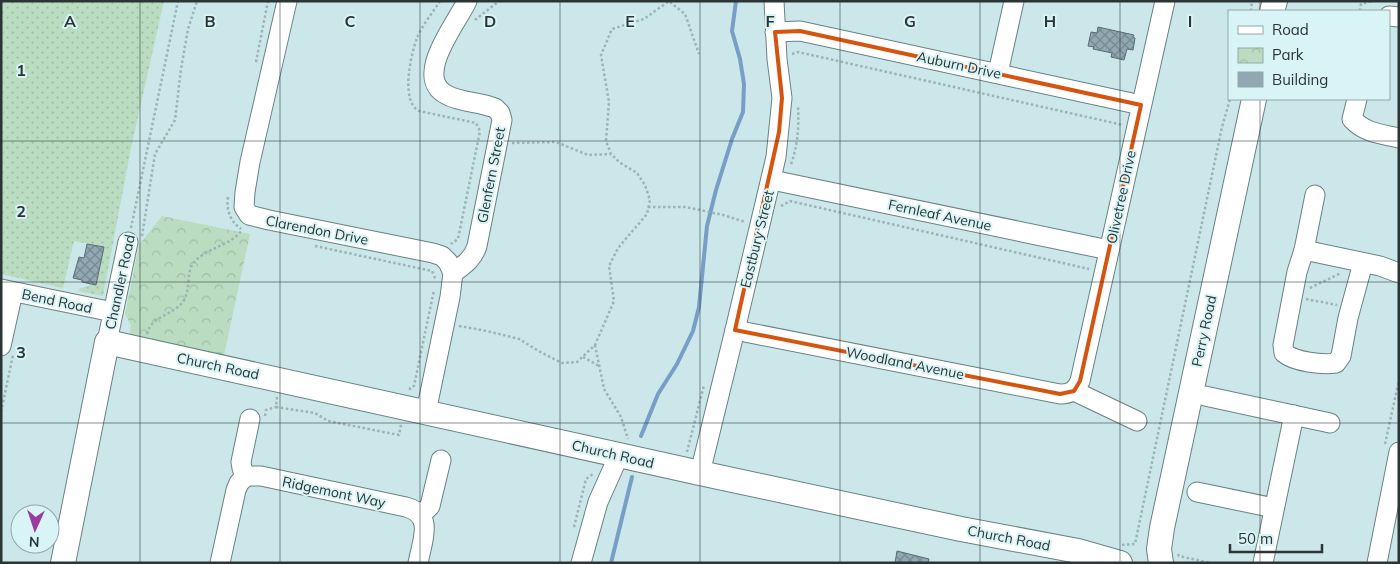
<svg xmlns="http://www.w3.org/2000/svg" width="1400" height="564" viewBox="0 0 1400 564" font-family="Mulish,sans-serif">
<defs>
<pattern id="grass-dots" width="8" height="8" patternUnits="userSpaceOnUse" patternTransform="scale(1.25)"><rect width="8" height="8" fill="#baddc1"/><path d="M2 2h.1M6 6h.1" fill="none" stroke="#a0bea6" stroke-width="1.8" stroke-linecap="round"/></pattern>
<pattern id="park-crowns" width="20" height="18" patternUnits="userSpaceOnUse" patternTransform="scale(1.25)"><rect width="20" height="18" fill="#baddc1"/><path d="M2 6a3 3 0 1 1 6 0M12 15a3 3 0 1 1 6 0" fill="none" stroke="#a0bea6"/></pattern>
<pattern id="building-cross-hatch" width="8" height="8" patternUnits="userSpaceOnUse" patternTransform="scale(1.25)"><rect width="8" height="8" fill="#91a7b1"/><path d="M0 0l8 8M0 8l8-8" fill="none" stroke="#778991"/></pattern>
</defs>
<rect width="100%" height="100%" fill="#cce7e9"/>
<polygon fill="url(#grass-dots)" points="1,1 164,1 131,148 103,296 78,291 80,288 89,286 89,284 96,285 104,247 74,241 63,288 1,274"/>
<polygon fill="url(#park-crowns)" points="162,216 250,234 222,365 128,344 131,325 125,314 139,245"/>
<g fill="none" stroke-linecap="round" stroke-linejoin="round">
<g stroke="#789dc6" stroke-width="4">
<polyline points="641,436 658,394 677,364 693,331 699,307 707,226 716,190 732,139 743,112 744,84 740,59 732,31 736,1"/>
<polyline points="611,563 632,477"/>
</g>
</g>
<g fill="url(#building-cross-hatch)" stroke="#586c75">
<polygon points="1098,27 1134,35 1133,37 1135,38 1133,50 1127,49 1124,60 1111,57 1112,53 1093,49 1094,47 1088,46 1091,32 1097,33"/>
<polygon points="87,244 104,247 96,285 82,282 82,280 73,278 79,257 84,258"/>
<polygon points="897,551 929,559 928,563 895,563"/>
</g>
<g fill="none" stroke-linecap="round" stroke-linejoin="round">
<defs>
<g id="minor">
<polyline points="287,1 250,162 245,192 244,207 249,215 269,220 433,253 442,256 448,262 453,273 450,297 426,412"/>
<polyline points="1389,16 1399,17"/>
<polyline points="775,32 800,31 1141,105"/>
<polyline points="998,73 1014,1"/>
<path d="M1357,99L1352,119C1365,133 1381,134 1399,138"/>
<polyline points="772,180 1109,250"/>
<path d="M1315,195L1304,250L1297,272L1283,345L1284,353C1295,362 1322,365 1336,363L1341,356L1348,318L1363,263"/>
<polyline points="1304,250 1380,266 1399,273"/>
<path d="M453,273C464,265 473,259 477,246L502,120L500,113L495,108C480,102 459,102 447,95C412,77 457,23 467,1"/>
<polyline points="1,289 113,312"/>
<path d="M735,330L1060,394C1070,394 1076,391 1080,381L1165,1"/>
<polyline points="107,342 128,242"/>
<polyline points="1,346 13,292"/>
<polyline points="1074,391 1137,421"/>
<polyline points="1205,396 1330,423"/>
<polyline points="700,473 735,330 776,157 782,98 777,59 774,1"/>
<path d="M245,477L249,476H261L406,507C435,515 422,541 418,563"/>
<polyline points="245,477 242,468 241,462 250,419"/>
<polyline points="1197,492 1274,508"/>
<polyline points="421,515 430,506 441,460"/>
<polyline points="220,563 236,490 239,483 245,477"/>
<polyline points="581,563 598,502 619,455"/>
<polyline points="1263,563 1294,415"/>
<polyline points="1377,563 1399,452"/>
</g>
<g id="major">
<polyline points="1272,11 1275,1"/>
<polyline points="63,563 107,342 700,473 961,529 1078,551 1120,563"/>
<polyline points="1161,563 1159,549 1162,528 1254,99"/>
</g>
</defs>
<use href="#minor" stroke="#698283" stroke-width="21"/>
<use href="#major" stroke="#698283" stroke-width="26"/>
<g stroke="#9cb2b3" stroke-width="2.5" stroke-dasharray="2.5 2.5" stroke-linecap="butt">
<path d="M440,1C433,12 421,27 417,38C411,54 400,101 419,111L476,123L480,131L458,239L451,244"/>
<polyline points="670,2 685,14 699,54"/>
<polyline points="1251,11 1252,1"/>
<polyline points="1360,11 1361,4 1372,1"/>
<polyline points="475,20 499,1"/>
<polyline points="792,54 798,52 1123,125"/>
<polyline points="256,62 268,1"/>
<polyline points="512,143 556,142 588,155 611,154"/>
<path d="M791,164C798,145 799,126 798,106"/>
<path d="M228,197C226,210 230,221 241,229"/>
<polyline points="781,206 790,201 1089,269"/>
<polyline points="648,207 686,207 723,215 745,222"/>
<polyline points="131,228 178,1"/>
<polyline points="142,236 155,154 175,120 181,69 188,29 197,1"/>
<polyline points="315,246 432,271 436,280"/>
<polyline points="1310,288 1341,273"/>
<polyline points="1306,299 1337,305"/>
<polyline points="459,326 487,331 519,339 542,353 562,363 577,362 595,345 614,301 609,266 618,248 647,214 650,200 645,185 637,173 619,162 611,154 606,141 609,102 601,55 612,29 644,19 669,1"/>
<path d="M147,334C152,314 176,316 185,298C191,286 185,269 197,259C211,247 231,245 242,230"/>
<polyline points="595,345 604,389 621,417 628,439"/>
<polyline points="583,357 599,366"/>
<polyline points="410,390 410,388 414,386 434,290"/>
<polyline points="277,397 276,407 315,413 328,421 399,435 401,425"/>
<polyline points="1,412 13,355"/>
<polyline points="265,416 266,410 276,407"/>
<polyline points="1385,444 1399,380"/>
<polyline points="687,452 704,385"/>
<polyline points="574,527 586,479 593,474"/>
<polyline points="1122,545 1135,544 1222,127 1230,99"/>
<polyline points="1178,554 1179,556 1211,563"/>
</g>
<use href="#minor" stroke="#fff" stroke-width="19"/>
<use href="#major" stroke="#fff" stroke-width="24"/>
</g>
<path fill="none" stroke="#d55510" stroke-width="4" stroke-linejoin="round" d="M800,31L1141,105L1080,381L1074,391L1060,394L735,330L779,132L782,98L775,32Z"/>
<path fill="none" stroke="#2b3536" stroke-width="1" stroke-opacity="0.55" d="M140,1V563M280,1V563M420,1V563M560,1V563M700,1V563M840,1V563M980,1V563M1120,1V563M1260,1V11M1260,99V563M1,141H1399M1,282H1399M1,423H1399"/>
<g text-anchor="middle" stroke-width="4" stroke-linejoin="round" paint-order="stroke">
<g font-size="14" fill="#2b3536" stroke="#d9f4f6">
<text transform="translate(959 65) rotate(12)" y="5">Auburn Drive</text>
<text transform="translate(491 175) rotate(-79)" y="5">Glenfern Street</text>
<text transform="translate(1121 197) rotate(-78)" y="5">Olivetree Drive</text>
<text transform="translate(940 215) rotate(12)" y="5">Fernleaf Avenue</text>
<text transform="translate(317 230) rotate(11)" y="5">Clarendon Drive</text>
<text transform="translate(757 239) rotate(-76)" y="5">Eastbury Street</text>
<text transform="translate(120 282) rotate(-78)" y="5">Chandler Road</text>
<text transform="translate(57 301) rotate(12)" y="5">Bend Road</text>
<text transform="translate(1204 331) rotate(-78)" y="5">Perry Road</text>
<text transform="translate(905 363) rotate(11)" y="5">Woodland Avenue</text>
<text transform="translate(218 366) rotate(12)" y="5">Church Road</text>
<text transform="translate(613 454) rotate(13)" y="5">Church Road</text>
<text transform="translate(334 492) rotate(12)" y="5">Ridgemont Way</text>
<text transform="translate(1009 538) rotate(11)" y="5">Church Road</text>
</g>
</g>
<g font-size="16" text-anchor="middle" font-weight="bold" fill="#2b3536" stroke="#d9f4f6" stroke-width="4" stroke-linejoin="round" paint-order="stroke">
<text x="70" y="27">A</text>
<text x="210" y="27">B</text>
<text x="350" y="27">C</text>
<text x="490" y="27">D</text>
<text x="630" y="27">E</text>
<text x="770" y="27">F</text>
<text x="910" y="27">G</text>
<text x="1050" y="27">H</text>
<text x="1190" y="27">I</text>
<text x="21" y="76">1</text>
<text x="21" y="217">2</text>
<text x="21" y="358">3</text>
</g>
<rect width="1400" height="564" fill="none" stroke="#2b3536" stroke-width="5"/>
<rect x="1228" y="10" width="162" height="90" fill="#d9f4f6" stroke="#93a8a9"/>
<rect x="1238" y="26" width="25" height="8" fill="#ffffff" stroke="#93a8a9"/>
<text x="1272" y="35" font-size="15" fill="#2b3536">Road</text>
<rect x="1238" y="48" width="25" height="15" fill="url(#park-crowns)" stroke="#93a8a9"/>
<text x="1272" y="60" font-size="15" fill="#2b3536">Park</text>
<rect x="1238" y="72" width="25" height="15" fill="#91a7b1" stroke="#93a8a9"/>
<text x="1272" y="85" font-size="15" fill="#2b3536">Building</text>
<g transform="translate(35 529) rotate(183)"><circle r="24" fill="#d9f4f6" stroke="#93a8a9"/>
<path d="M0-4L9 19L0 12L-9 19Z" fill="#9d3a9f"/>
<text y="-8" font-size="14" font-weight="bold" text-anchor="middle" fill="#2b3536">N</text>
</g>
<path d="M1230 544v8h92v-8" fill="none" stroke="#2b3536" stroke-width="2.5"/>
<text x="1238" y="544" font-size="15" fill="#2b3536" stroke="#d9f4f6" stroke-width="4" paint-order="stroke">50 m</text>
</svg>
